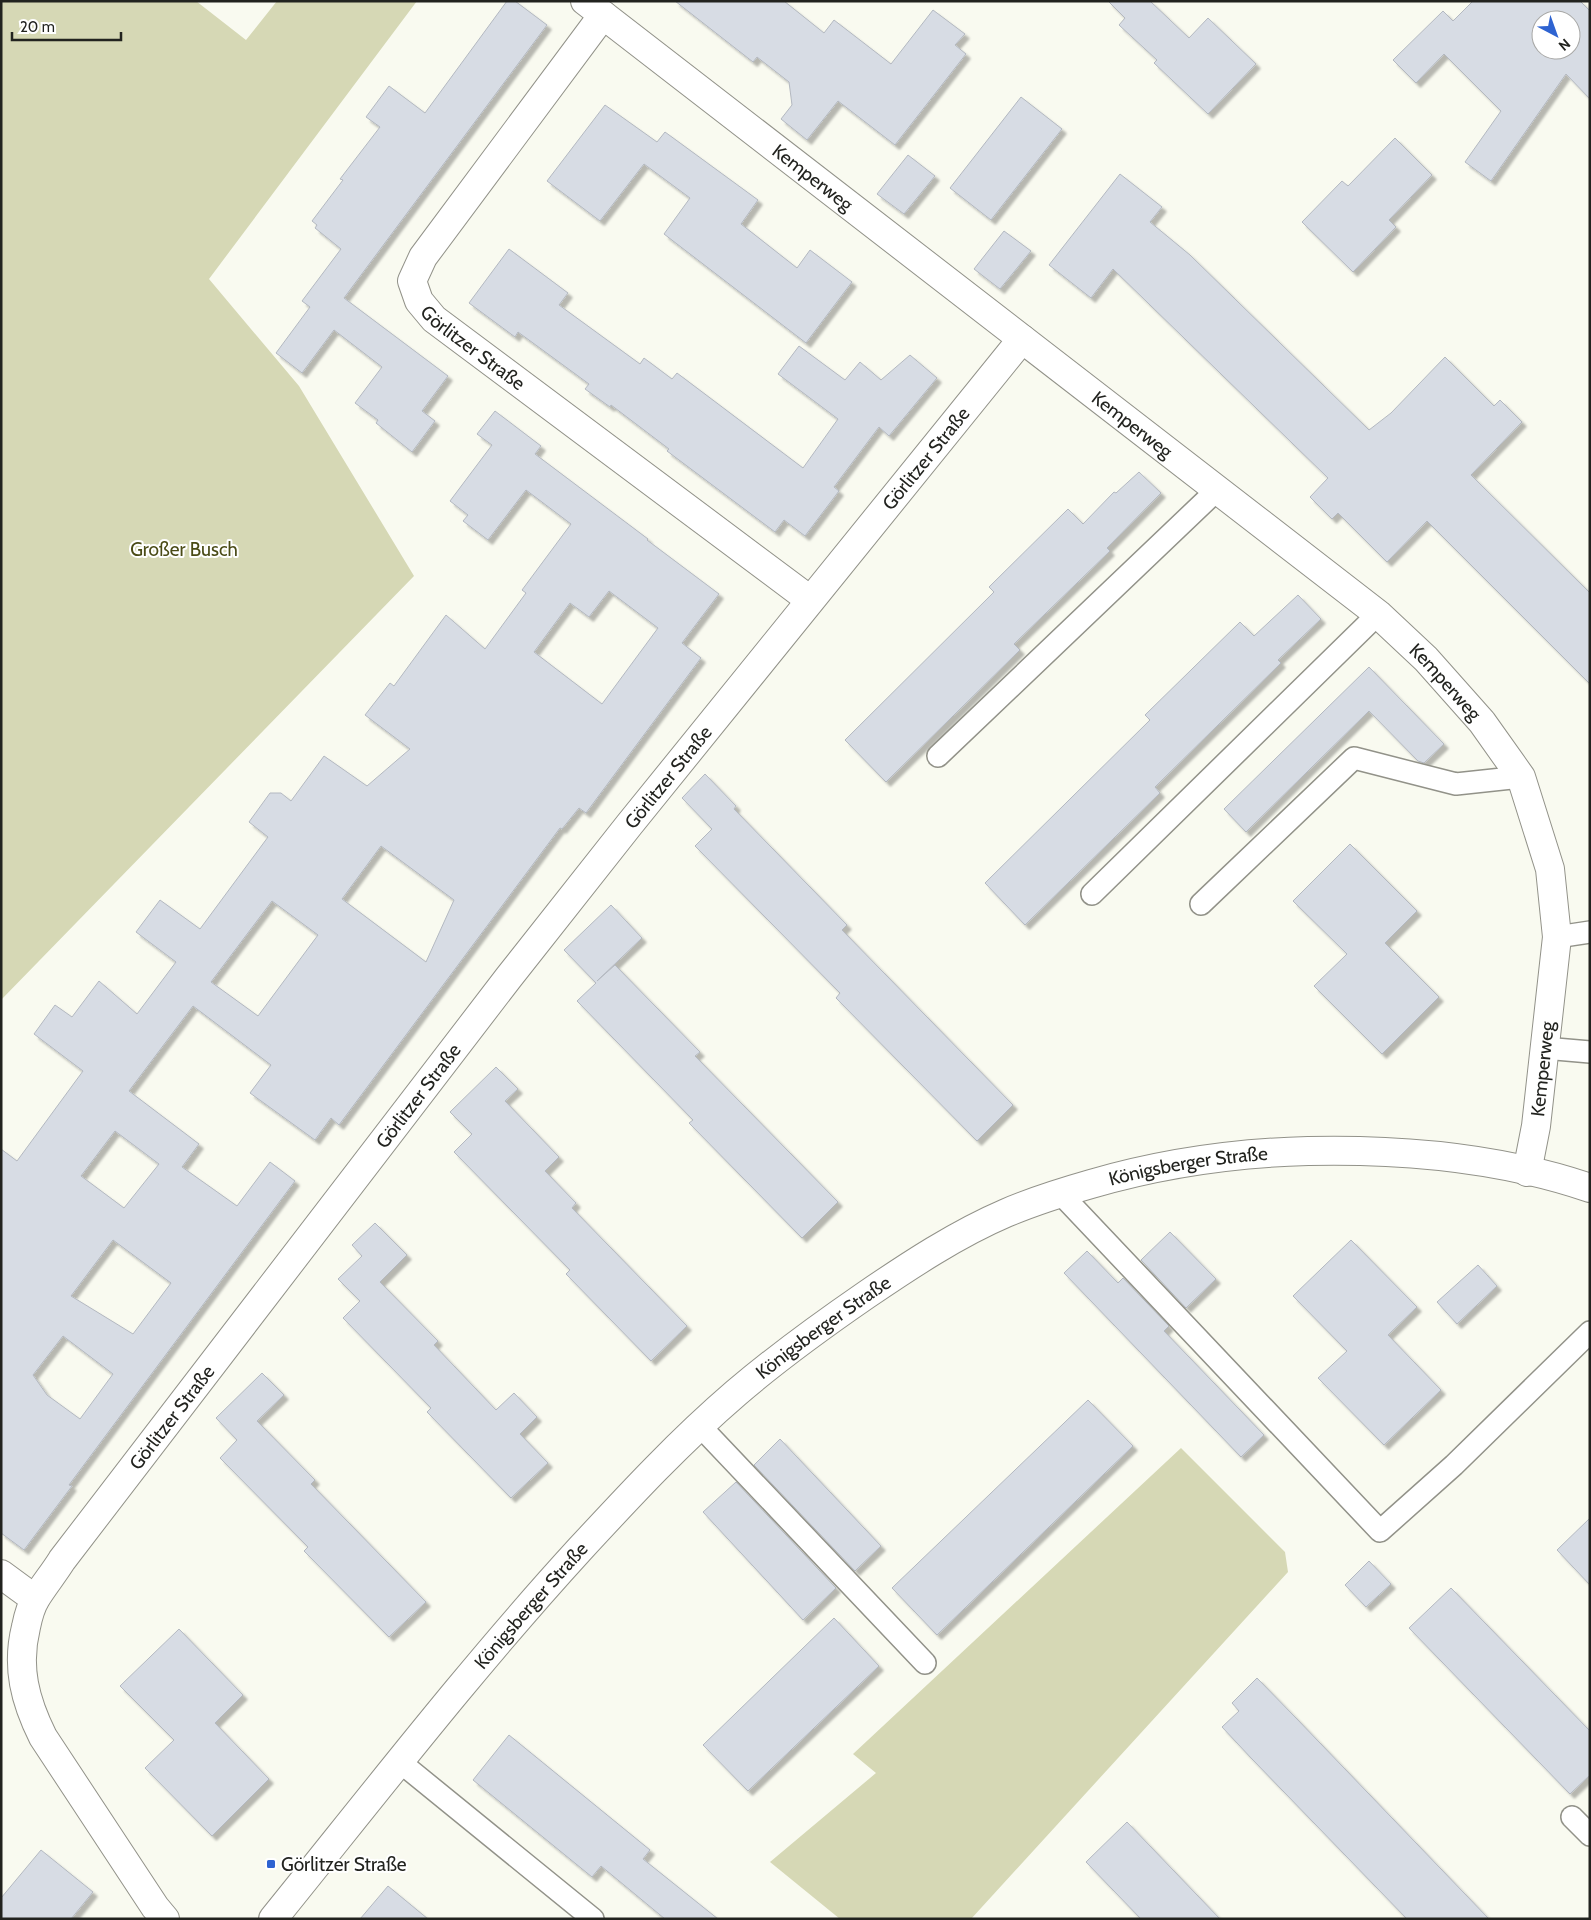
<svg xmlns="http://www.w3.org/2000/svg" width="1591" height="1920" viewBox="0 0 1591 1920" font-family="Cabin,sans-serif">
<defs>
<filter id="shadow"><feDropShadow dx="4.5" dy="4.5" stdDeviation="1" flood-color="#0004"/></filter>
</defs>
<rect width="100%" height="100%" fill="#f9faf0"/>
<g fill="#d6d8b5">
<polygon points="1,1 196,1 246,40 277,1 417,1 209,279 299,386 414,576 1,1000"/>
<polygon points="1181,1448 1285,1552 1288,1572 971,1919 840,1919 770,1862 876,1773 853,1754"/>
</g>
<g fill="#d7dce4" stroke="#b3b8c0" fill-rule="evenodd" filter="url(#shadow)">
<polygon points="507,1 515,1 547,25 344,298 448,376 422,411 435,421 412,452 376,423 378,420 355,403 382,367 334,330 302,373 276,353 310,307 302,301 341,249 315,228 317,225 312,221 343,180 340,179 380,127 366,117 389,86 425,113"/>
<polygon points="675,1 784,1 824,33 834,20 891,64 933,10 965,34 955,45 966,54 895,145 838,101 807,140 781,119 792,105 789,82 757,57 753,62"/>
<polygon points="1108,1 1150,1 1189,38 1208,18 1256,64 1208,114 1154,63 1157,60 1119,25 1125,18"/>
<path d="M1473,1H1580L1590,11V99L1566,74L1491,181L1465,162L1501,111L1444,54L1416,83L1393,60L1443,11L1453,21ZM1541,20H1571V50H1541Z"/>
<polygon points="1021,97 1062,129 991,220 950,188"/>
<polygon points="605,105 657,142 665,132 758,200 741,224 797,268 810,250 852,282 806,343 664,234 690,198 644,164 600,221 547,181"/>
<polygon points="1395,138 1432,175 1389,220 1396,227 1353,272 1302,222 1342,181 1348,186"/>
<polygon points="908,155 935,176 904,214 877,194"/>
<polygon points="1120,174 1162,207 1150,222 1190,255 1369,430 1391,413 1445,357 1494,406 1500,400 1522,422 1471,475 1590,593 1590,684 1427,521 1387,562 1338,513 1332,519 1310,497 1328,478 1113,269 1091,298 1049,265"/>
<polygon points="1004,231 1031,251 1000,289 974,269"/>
<polygon points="509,249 568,293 559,305 640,364 644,358 672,379 677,373 803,468 838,419 778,374 799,346 845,380 860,362 881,380 910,355 937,378 889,436 879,427 834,487 839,491 805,536 784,520 775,532 667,451 669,449 611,405 610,407 585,389 589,384 518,332 515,337 469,303"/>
<path d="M495,411L541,446L535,454L648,539L647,540L719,594L682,643L701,658L586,813L579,808L562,829L560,828L339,1125L331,1118L315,1140L250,1093L271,1065L193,1006L129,1091L199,1144L182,1167L237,1206L270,1162L295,1181L69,1485L72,1486L24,1550L1,1533V1149L17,1161L83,1071L34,1034L55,1005L72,1017L99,981L137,1014L176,962L136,932L160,900L200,929L268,837L249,822L270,793H281L291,801L324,756L367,786L410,749L365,715L390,683L394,686L446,615L485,649L526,593L522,590L571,524L526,490L488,540L463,521L468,515L450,501L492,445L477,434ZM609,591L658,628L602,704L534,652L570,603L589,617ZM381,846L454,900L426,962L342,899ZM272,901L318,935L258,1016L211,982ZM115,1131L159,1164L124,1208L81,1176ZM113,1240L171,1283L133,1334L71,1296ZM63,1336L113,1374L80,1419L47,1395L33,1375Z"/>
<polygon points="1139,472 1161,493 1107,548 1110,551 1014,644 1020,650 886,782 845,740 994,592 989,587 1068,509 1083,524 1114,492 1116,493"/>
<polygon points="1298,595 1321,619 1278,660 1281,663 1155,787 1160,793 1025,925 985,883 1150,720 1145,715 1240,622 1254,636"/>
<polygon points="1369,667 1444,744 1424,763 1418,761 1369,711 1246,832 1224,809"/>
<polygon points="705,774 736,806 734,809 847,925 842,930 1013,1105 977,1141 836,998 840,993 695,846 712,829 682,798"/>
<polygon points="1350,844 1417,911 1385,943 1439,997 1382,1054 1314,986 1347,954 1293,901"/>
<polygon points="611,905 642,938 597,981 615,965 700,1052 695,1056 838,1202 802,1238 689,1123 693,1120 577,1001 596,983 564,950"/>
<polygon points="496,1067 518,1089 505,1101 559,1157 545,1171 576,1203 572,1208 687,1326 651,1361 566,1274 570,1270 454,1152 472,1134 450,1112"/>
<polygon points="375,1223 407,1255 380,1282 438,1341 434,1345 496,1410 514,1393 537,1417 520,1434 548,1463 511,1498 427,1412 431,1408 343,1318 360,1301 338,1279 362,1256 352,1245"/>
<polygon points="1170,1232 1216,1279 1186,1308 1141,1260"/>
<polygon points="1351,1240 1417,1307 1388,1335 1441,1390 1384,1445 1318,1378 1347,1351 1293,1296"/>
<polygon points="1087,1251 1118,1283 1123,1278 1169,1326 1164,1331 1264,1435 1241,1457 1064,1273"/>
<polygon points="1478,1265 1497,1286 1457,1324 1437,1302"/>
<polygon points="262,1373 284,1395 257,1421 315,1480 311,1484 426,1602 389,1637 304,1551 308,1547 220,1458 237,1440 216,1418"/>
<polygon points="1088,1400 1133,1446 937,1635 892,1588"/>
<polygon points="780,1439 881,1546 855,1571 754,1465"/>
<polygon points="736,1482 836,1588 803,1620 703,1512"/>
<polygon points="1590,1518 1590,1585 1557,1550"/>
<polygon points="1369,1561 1391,1584 1366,1607 1345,1585"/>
<polygon points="1451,1588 1590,1731 1590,1775 1570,1794 1409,1628"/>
<polygon points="834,1618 879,1666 748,1791 703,1745"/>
<polygon points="179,1629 243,1695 215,1723 269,1779 212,1836 145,1768 174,1740 120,1686"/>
<polygon points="1257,1678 1296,1718 1489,1919 1407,1919 1252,1759 1222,1727 1239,1711 1232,1703"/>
<polygon points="509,1735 650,1850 643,1859 718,1919 665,1919 601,1866 592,1877 473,1780"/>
<polygon points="1127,1822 1197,1895 1220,1919 1141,1919 1086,1862"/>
<polygon points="41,1850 93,1892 71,1919 1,1919 1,1898"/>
<polygon points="388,1886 428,1919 360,1919"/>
</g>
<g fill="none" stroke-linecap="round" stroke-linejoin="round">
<defs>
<g id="service">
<polyline points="938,756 1218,489"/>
<polyline points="1092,894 1378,614"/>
<polyline points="1201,904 1354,758 1456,784 1521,777"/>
<polyline points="1557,937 1590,932"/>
<polyline points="1544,1048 1590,1052"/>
<polyline points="1060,1193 1380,1531 1454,1465 1590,1332"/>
<polyline points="700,1426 925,1663"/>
<polyline points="400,1762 593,1919"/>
<polyline points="1572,1817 1590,1835"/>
</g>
<g id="minor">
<path id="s1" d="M585,1L1378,614L1426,659L1482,722L1521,777L1550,869L1557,937L1536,1126L1527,1172"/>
<path id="s2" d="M603,15L423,257L412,281L419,301L434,319L810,600"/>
<polyline points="1,1574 35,1599"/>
<path id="s3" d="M165,1919L155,1907L43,1737C25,1701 16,1667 26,1627C28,1617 31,1606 36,1598C44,1585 54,1573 62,1560L509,977L629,825L1022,339"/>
</g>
<g id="tertiary">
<path id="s4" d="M273,1919C374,1794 472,1667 580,1549C630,1495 680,1441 736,1393C777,1358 821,1326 866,1295C910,1265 957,1234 1006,1213C1034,1201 1063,1192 1091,1184C1163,1163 1233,1153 1308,1151C1400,1149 1502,1158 1590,1188"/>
</g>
</defs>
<use href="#service" stroke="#929289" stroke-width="24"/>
<use href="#minor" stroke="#929289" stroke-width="30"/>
<use href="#tertiary" stroke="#929289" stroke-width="30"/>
<use href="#service" stroke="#fff" stroke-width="21"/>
<use href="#minor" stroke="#fff" stroke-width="28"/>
<use href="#tertiary" stroke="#fff" stroke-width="28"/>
</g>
<rect fill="#2e63d1" stroke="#fff" stroke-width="2" x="266" y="1859" width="10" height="10" rx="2.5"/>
<g text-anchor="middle" stroke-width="4" stroke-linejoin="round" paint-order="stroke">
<g font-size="19" fill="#22231f" stroke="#fff">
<text dy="7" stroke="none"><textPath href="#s1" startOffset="288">Kemperweg</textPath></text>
<text dy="7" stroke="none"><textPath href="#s2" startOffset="421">Görlitzer Straße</textPath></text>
<text dy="7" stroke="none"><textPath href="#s1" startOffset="692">Kemperweg</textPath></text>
<text dy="7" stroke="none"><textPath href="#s3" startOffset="1810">Görlitzer Straße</textPath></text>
<text dy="7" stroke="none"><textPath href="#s1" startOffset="1098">Kemperweg</textPath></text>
<text dy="7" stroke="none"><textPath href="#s3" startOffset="1400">Görlitzer Straße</textPath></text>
<text transform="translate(1542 1069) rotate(-84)" y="7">Kemperweg</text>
<text dy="7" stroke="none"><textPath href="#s3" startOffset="995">Görlitzer Straße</textPath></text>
<text dy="7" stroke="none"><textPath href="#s4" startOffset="1216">Königsberger Straße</textPath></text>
<text dy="7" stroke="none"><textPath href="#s4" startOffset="811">Königsberger Straße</textPath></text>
<text dy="7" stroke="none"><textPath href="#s3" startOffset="590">Görlitzer Straße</textPath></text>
<text dy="7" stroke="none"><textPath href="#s4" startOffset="406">Königsberger Straße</textPath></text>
</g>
<g font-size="19" fill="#4a4b16" stroke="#fff">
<text x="184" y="556">Großer Busch</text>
</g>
<g font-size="19" fill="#22231f" stroke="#fff" text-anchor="start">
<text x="281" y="1871">Görlitzer Straße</text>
</g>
</g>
<rect width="1591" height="1920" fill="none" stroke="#22231f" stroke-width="5"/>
<g transform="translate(1556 35) rotate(139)"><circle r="24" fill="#ffffff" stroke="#a7a7a5"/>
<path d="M0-4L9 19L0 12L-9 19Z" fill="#2e63d1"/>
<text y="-8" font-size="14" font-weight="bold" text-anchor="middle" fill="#22231f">N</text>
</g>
<path d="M12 32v8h109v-8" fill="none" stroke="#22231f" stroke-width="2.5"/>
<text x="20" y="32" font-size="15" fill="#22231f" stroke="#ffffff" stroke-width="4" paint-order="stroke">20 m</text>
</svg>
